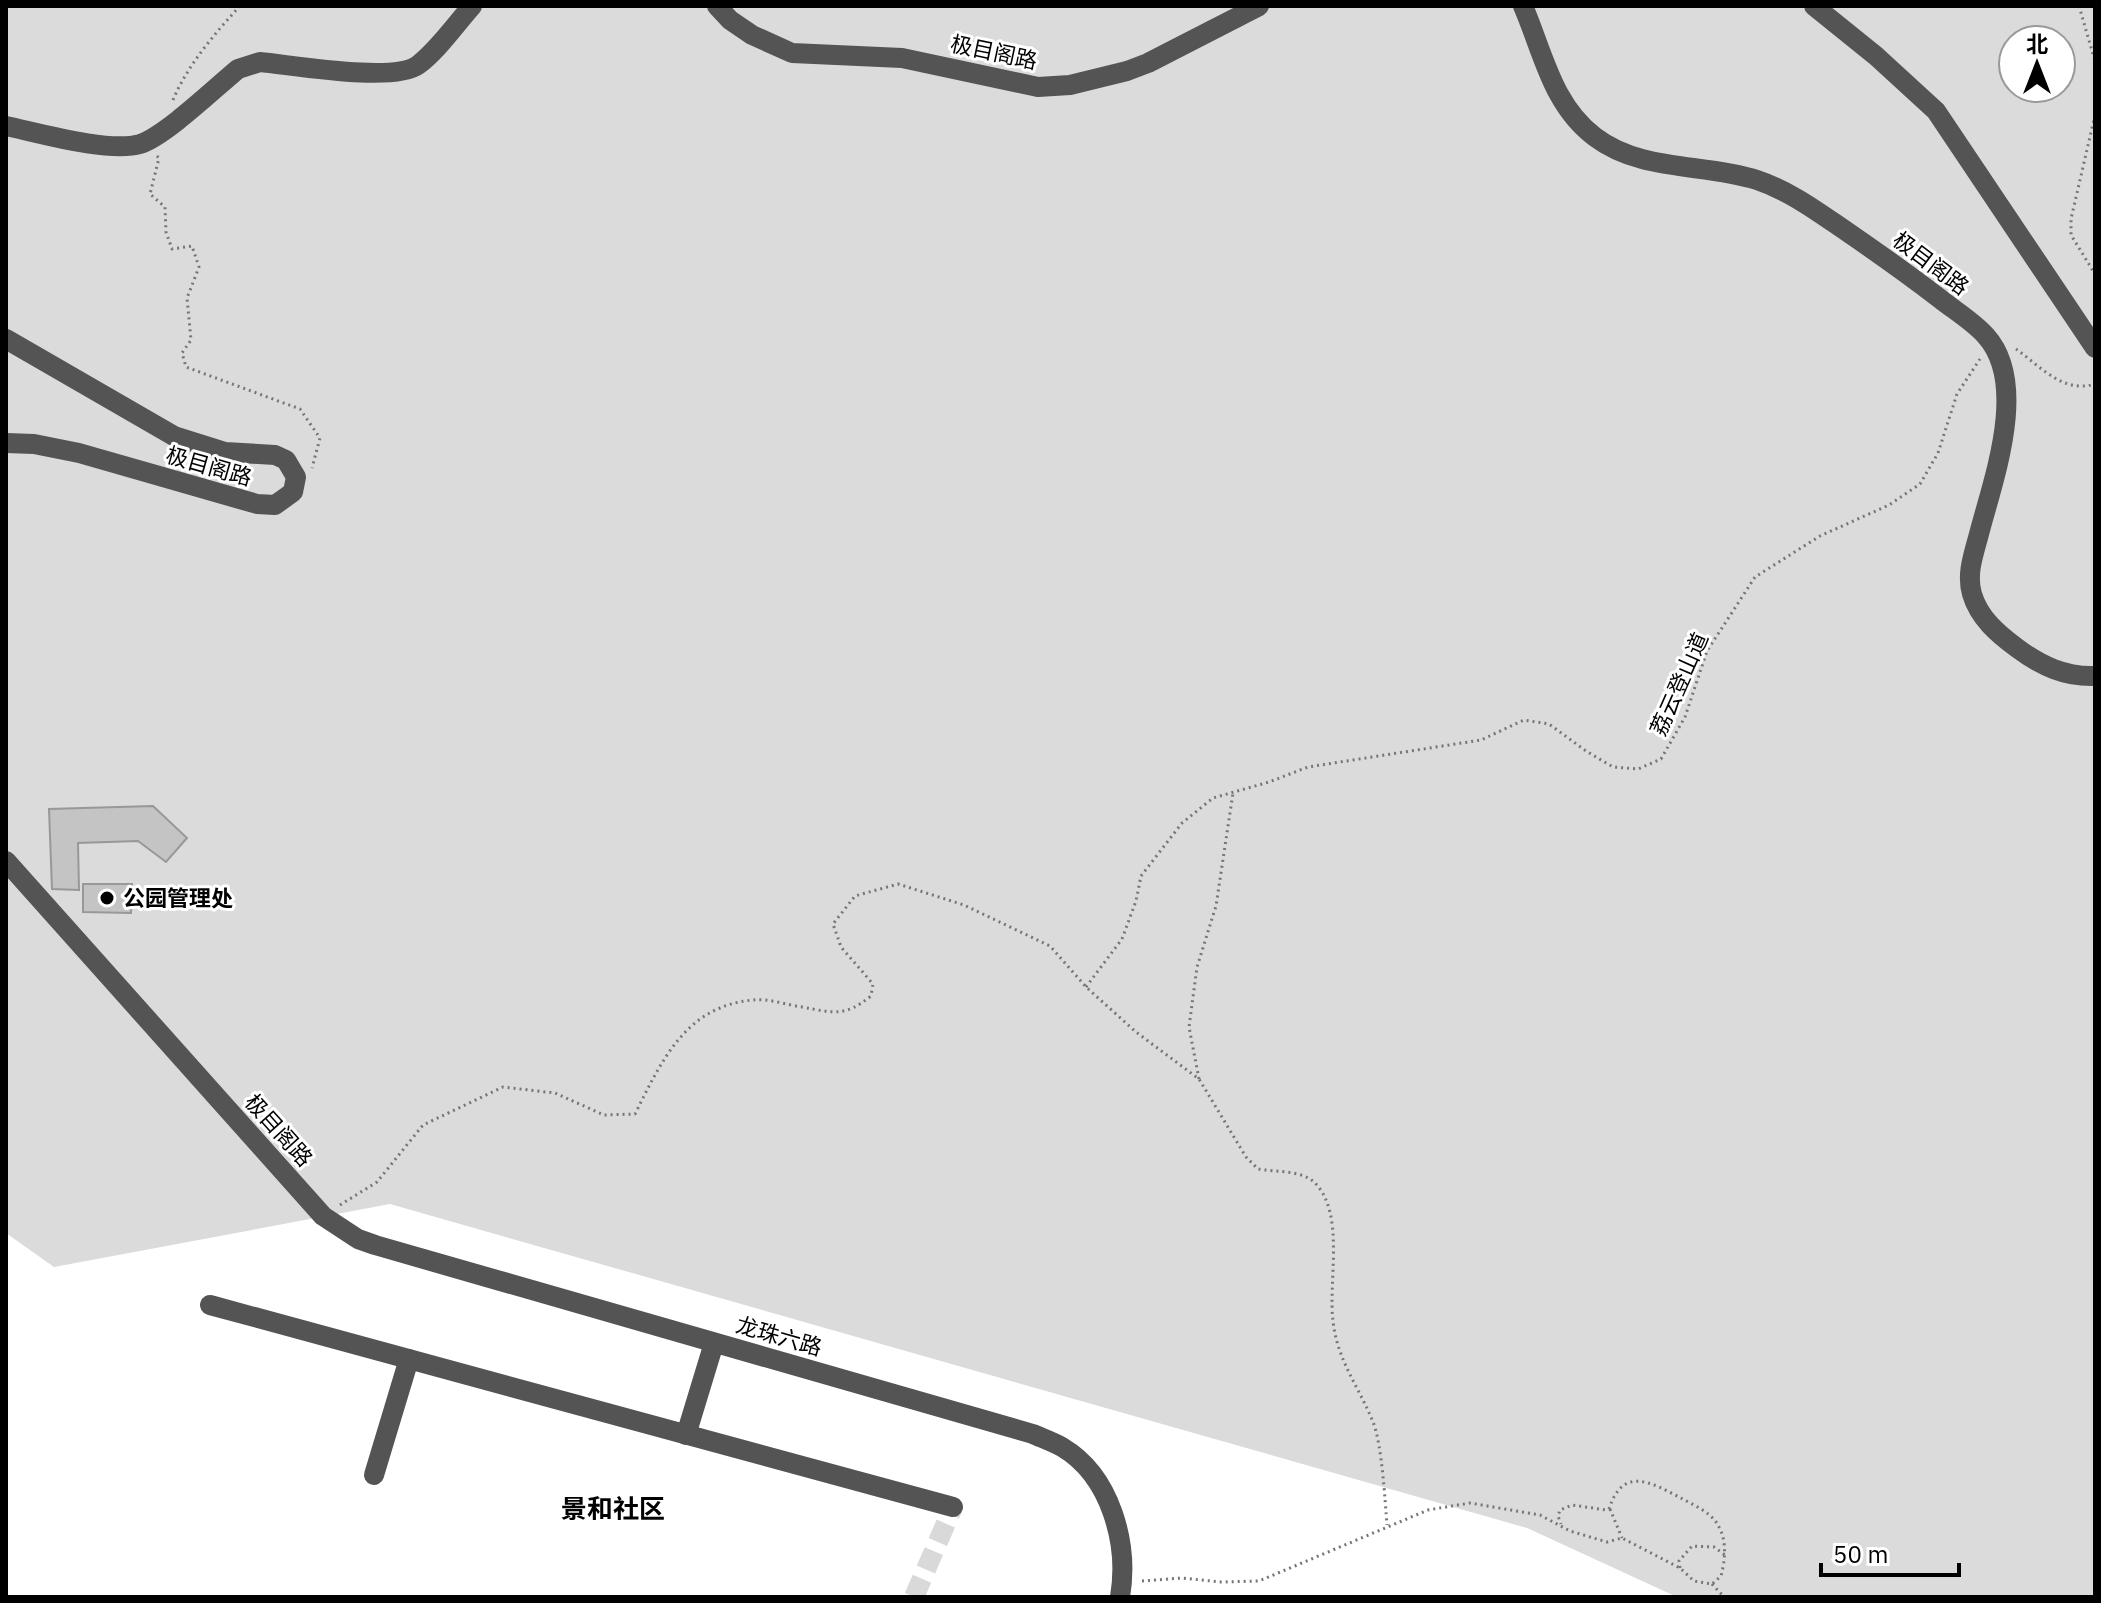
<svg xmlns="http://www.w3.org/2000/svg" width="2101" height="1603" viewBox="0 0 2101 1603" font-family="'IBM Plex Sans','Noto Sans SC',sans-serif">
<rect width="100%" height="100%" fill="#fff"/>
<path fill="#dbdbdb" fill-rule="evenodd" d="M6,6H2095V1597H1677L1527,1528L390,1204L54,1267L6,1233ZM2013,40H2061V88H2013Z"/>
<g fill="#c4c4c4" stroke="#989898" stroke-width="2">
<polygon points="153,806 187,838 166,862 138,841 78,843 79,890 52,889 49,809"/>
<polygon points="83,884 132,884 131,913 83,912"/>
</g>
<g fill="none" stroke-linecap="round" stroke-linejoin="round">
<polyline stroke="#d9d9d9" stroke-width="20" stroke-dasharray="20 10" stroke-linecap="butt" points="914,1597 953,1507"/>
<g stroke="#767676" stroke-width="3" stroke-dasharray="2 4" stroke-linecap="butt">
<polyline points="2079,6 2095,61"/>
<path d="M173,100C187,66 215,33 240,6"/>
<polyline points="2095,115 2071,219 2071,235 2095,274"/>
<polyline points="157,156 159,158 150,194 165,207 166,232 172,249 192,246 199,267 187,298 191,340 182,353 186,367 300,409 320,438 312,468"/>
<path d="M2016,349C2040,366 2063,394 2095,384"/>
<polyline points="1086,987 1122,939 1136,901 1141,876 1182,823 1213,798 1269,782 1308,767 1481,740 1524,720 1549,724 1586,751 1613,767 1638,769 1661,759 1685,717 1707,651 1755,577 1820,536 1889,505 1920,484 1938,453 1957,394 1980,359"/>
<polyline points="1199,1079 1189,1027 1197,967 1216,906 1233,793"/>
<path d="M340,1205L377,1182L423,1125L503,1087L555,1093L604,1115L635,1114C662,1060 686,1006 753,1000C768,998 787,1005 802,1007C834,1013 845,1017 871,996L873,984L841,947L833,924L855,896L898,884L964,905L1050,946L1086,987L1136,1032L1199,1079L1246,1157L1258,1169C1275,1172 1304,1170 1316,1184C1345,1215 1328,1283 1333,1321C1337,1360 1359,1387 1373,1422C1382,1444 1385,1501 1387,1525"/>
<polyline points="1610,1509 1622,1538"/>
<polyline points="1680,1568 1679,1561 1692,1546 1714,1547 1725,1555"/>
<path d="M1142,1581L1182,1578L1221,1582L1259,1581L1428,1510L1470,1503L1540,1515L1570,1531L1607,1542L1622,1538L1680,1568L1694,1581L1712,1584L1721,1576C1725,1561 1727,1541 1719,1527C1712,1512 1693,1505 1679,1497C1650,1482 1623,1466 1609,1509L1606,1510L1572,1505L1560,1510L1558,1516L1561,1524"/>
<polyline points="1712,1584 1724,1597"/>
</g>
<g stroke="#545454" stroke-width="20">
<polyline points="717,6 730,20 752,35 792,53 902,58 1038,87 1070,85 1127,71 1148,63 1259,6"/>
<path d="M1523,6C1543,52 1552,105 1595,137C1641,172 1704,163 1757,180C1790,191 1818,212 1846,231C1878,253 1909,275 1939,298C1954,310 1974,322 1986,336C2029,384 1993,480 1979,534C1974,553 1966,574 1972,594C1979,618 1998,634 2017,648C2041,666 2065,677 2095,676"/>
<polyline points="1814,6 1876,56 1936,111 2095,348"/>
<path d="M6,126C39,133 109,153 140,144C165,136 215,88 238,69L260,62C293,65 393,83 418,65C438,50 455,25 472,6"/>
<polyline points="6,339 174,436 225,452 275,455 286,460 296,477 293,492 275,505 257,504 79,453 34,444 6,443"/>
<path d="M6,861L323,1216L358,1239L375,1245L1033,1434C1042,1438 1053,1442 1062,1447C1111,1476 1129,1544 1120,1597"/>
<polyline points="210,1305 953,1507"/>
<polyline points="686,1435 714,1343"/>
<polyline points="374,1475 409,1359"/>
</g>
</g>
<circle fill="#000" stroke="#fff" stroke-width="3" cx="107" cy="898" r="8"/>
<g text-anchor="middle" stroke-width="6" stroke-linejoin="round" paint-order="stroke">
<g font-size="22" fill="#000" stroke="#fff">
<text transform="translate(994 52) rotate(12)" y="8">极目阁路</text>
<text transform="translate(1931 263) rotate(37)" y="8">极目阁路</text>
<text transform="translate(209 466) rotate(16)" y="8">极目阁路</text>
<text transform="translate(1679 684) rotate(-66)" y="8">荔云登山道</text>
<text transform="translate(279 1130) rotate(48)" y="8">极目阁路</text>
<text transform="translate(779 1336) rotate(16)" y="8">龙珠六路</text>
</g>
<g font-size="22" font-weight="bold" fill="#000" stroke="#fff" text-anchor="start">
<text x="123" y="906">公园管理处</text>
</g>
<g font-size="26" font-weight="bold" fill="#000" stroke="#fff">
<text x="613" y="1518">景和社区</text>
</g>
</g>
<rect width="2101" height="1603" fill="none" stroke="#000000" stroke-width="16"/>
<g transform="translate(2037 64)"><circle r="38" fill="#ffffff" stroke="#999999" stroke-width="2"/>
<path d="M0-6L14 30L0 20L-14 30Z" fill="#000000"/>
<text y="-12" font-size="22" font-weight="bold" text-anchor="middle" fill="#000000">北</text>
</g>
<path d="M1821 1563v12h138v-12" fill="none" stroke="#000000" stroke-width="4"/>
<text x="1833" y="1563" font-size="24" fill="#000000" stroke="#ffffff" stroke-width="6" paint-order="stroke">50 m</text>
</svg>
